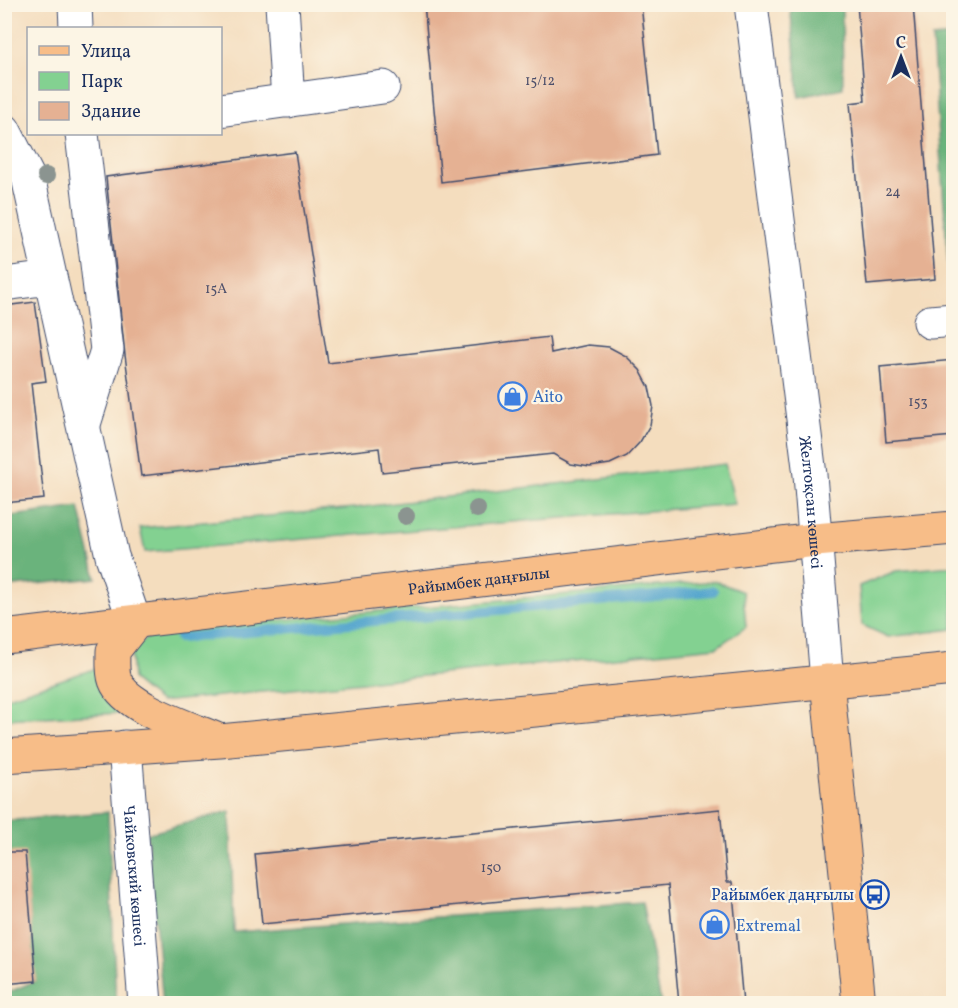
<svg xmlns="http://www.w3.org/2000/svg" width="958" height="1008" viewBox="0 0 958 1008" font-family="Vollkorn,serif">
<rect width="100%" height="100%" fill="#fcf5e5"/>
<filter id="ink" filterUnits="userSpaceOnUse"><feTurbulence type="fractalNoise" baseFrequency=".0167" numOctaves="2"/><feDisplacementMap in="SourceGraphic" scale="12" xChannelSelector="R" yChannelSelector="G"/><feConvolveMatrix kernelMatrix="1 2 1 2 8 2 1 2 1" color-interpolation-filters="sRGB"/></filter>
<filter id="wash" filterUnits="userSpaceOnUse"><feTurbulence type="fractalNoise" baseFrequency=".008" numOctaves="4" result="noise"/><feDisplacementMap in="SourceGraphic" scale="24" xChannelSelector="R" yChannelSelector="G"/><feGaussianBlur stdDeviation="1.35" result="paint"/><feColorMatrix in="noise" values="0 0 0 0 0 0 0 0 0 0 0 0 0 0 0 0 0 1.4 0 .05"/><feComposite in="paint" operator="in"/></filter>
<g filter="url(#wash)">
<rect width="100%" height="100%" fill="#f4ddbe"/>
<g fill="#83d191" stroke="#4f8078" stroke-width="1.5">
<polygon points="725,464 735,504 145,552 140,528 354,508"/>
<polygon points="953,566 953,629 888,637 862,625 859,586 896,571"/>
<polygon points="715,581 743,592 746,627 717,647 160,702 133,680 131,651 155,631"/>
<polygon points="103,666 140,712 5,719 5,698"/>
</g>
<g fill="#6ab37b" stroke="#42716c" stroke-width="1.5">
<polygon points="790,5 842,5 843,88 799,97"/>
<polygon points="953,36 953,331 932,38"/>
<polygon points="79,507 96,578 5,587 5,517"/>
<polygon points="230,811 234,932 642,902 661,1003 163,1003 147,834"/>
<polygon points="108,812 116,1003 5,1003 5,994 35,981 28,889 5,891 5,821"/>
</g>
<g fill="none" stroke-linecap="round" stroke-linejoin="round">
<polyline stroke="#52a5cd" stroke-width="10" points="180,638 713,591"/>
</g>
<g id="blocks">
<g fill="#e5b193">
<polygon points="424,4 641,4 657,155 441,182"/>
<polygon points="857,4 913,4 935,279 867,285 850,103 865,101"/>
<polygon points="295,152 328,363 549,337 551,353 588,345 609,347 626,356 640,370 649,387 653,406 650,425 640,442 627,456 610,464 590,467 571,464 553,454 382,472 379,448 141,476 125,355 106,177"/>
<polygon points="35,302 46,381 31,383 44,499 4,503 4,306"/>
<polygon points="954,360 954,436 886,442 880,367"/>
<polygon points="720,809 727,882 732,882 743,1004 679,1004 668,885 262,924 255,854"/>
<polygon points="4,852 25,852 36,981 4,984"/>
</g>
</g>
</g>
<g filter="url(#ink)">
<use href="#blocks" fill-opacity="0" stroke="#3c496c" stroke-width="1.5"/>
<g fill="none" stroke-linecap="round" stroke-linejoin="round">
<defs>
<g id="minor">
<polyline points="75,4 76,28"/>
<polyline points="282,4 288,101"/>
<path id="s1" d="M751,4L810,475L827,681"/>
<polyline points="220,110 383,87"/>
<polyline points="4,130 28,177 112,556 135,623"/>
<polyline points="82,134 107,350 84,424"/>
<polyline points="4,284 50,278"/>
<polyline points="930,322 954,320"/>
<path id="s2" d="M125,747L145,1004"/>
</g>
<g id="major">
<path d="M135,623L113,651C113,660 112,672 115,680C125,708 190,728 216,739"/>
<path id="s3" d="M4,637L815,540L954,528"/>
<polyline points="827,681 859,1004"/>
<polyline points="4,756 220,741 954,669"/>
</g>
</defs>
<use href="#minor" stroke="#3c496c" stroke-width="35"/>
<use href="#major" stroke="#3c496c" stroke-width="35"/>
<use href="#minor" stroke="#fff" stroke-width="33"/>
<use href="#major" stroke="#f7bd88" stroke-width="33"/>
</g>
<g fill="#8b9490">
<circle cx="46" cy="176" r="9"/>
<circle cx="477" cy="509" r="9"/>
<circle cx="406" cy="516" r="9"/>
</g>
</g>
<defs>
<symbol id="shop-ring" viewBox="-11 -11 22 22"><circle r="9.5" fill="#fcf5e5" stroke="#3f7fe0" stroke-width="1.5"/><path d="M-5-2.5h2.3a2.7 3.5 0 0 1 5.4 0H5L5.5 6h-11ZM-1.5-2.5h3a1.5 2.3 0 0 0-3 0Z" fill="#3f7fe0"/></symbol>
<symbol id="bus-ring" viewBox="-11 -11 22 22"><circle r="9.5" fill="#fcf5e5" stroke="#1a4fb4" stroke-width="1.5"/><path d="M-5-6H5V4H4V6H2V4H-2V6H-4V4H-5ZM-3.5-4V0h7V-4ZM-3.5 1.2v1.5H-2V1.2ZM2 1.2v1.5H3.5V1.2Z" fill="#1a4fb4"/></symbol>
</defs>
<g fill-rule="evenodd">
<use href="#shop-ring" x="496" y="380" width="33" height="33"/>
<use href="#bus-ring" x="858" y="878" width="33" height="33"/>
<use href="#shop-ring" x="698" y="908" width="33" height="33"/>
</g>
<g text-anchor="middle" stroke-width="4.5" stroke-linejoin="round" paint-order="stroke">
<g font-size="14" fill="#4e506b">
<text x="540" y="85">15/12</text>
<text x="893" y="196">24</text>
<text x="216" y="293">15А</text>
<text x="918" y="406">153</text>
<text x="491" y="872">150</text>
</g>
<g font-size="16" fill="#366cbe" stroke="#fcf5e5" text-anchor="start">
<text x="533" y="402">Aito</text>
<text x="736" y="931">Extremal</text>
</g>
<g font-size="16" fill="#1b2f5e" stroke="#fcf5e5">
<text dy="6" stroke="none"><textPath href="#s1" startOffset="502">Желтоқсан көшесі</textPath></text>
<text dy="6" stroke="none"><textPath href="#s3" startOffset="478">Райымбек даңғылы</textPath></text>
<text dy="6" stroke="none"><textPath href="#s2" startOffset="129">Чайковский көшесі</textPath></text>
</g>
<g font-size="16" fill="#164399" stroke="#fcf5e5" text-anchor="end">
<text x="854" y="900">Райымбек даңғылы</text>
</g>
</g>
<rect width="958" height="1008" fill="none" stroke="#fcf5e5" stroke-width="24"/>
<rect x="27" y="27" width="195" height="108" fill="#fcf5e5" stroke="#a2a6af" stroke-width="1.5"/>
<rect x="39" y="46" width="30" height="9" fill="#f7bd88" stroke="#a2a6af" stroke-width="1.5"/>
<text x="81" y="57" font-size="18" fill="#1b2f5e">Улица</text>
<rect x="39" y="72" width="30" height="18" fill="#83d191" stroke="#a2a6af" stroke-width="1.5"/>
<text x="81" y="87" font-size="18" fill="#1b2f5e">Парк</text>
<rect x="39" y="102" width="30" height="18" fill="#e5b193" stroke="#a2a6af" stroke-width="1.5"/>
<text x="81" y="117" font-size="18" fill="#1b2f5e">Здание</text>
<g transform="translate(901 57)" stroke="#fcf5e5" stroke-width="4.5" paint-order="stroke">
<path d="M0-4.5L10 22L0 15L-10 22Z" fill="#1b2f5e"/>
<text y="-9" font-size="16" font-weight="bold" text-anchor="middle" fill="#1b2f5e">С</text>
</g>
</svg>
